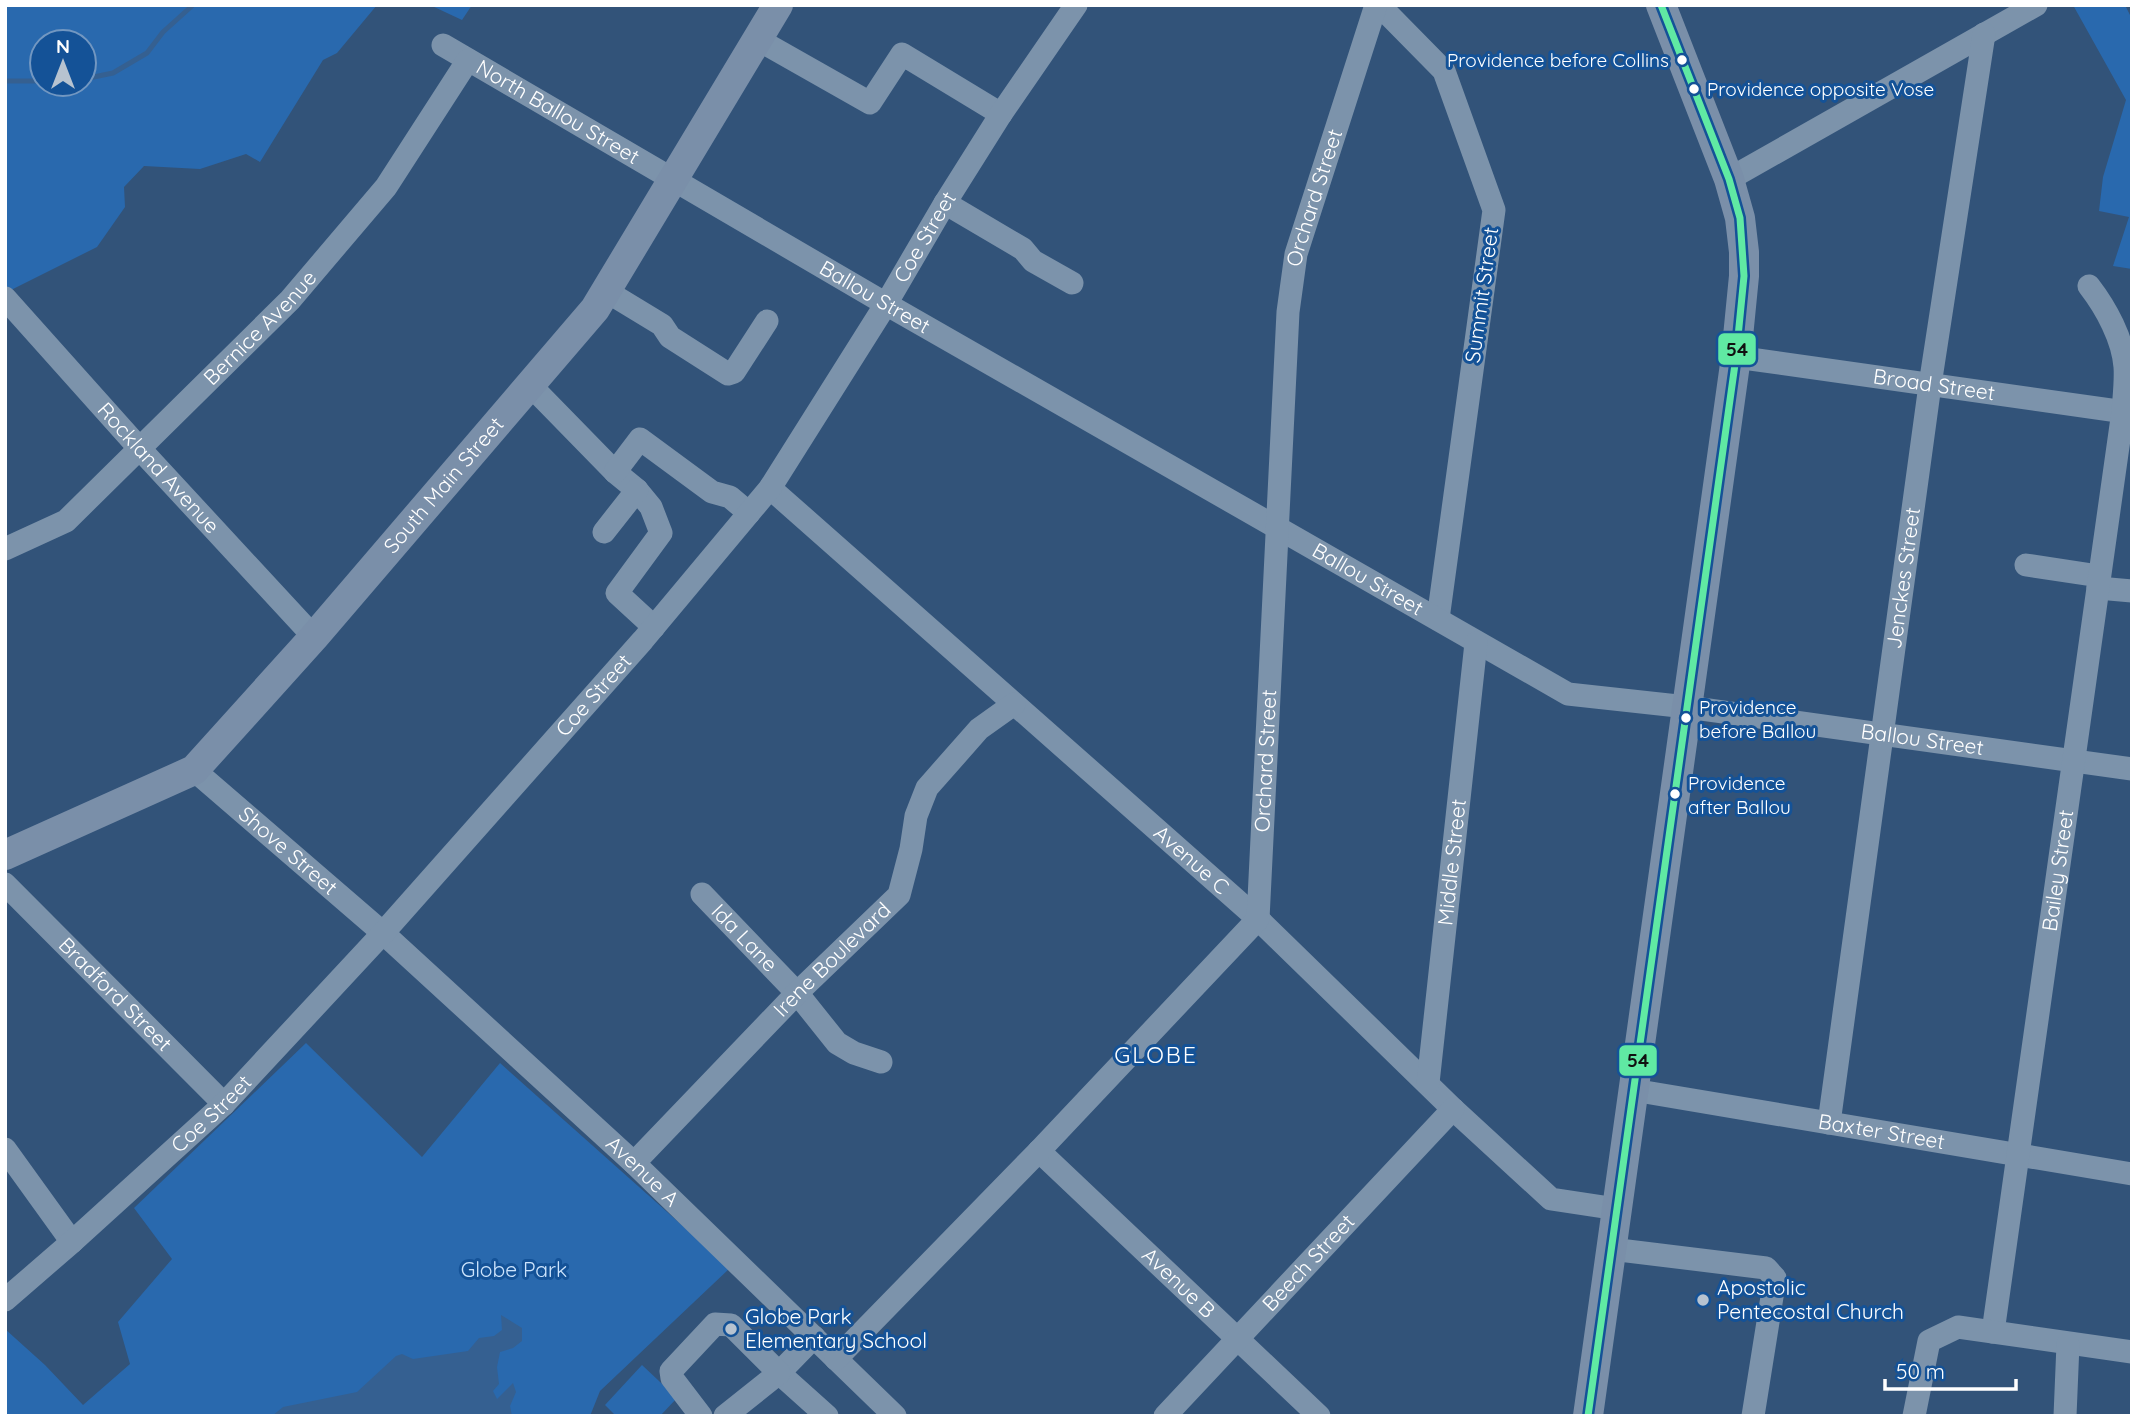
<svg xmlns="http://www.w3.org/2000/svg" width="2137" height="1421" viewBox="0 0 2137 1421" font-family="Quicksand,sans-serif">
<rect width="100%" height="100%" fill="#325379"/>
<g fill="#2969ae" fill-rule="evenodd">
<path d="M5,5H377L337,53L323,60L260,162L246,154L200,169L144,166L124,187L125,207L97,247L5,293ZM42,42H84V84H42Z"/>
<polygon points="430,5 472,5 462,20"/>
<polygon points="2073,5 2125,5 2132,19 2132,269 2113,266 2129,217 2099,211 2103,177 2126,100"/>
<polygon points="306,1043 422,1157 500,1063 730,1268 600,1391 590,1416 5,1416 5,1329 45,1365 83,1405 130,1364 118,1322 172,1259 134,1208"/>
<polygon points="642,1365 677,1398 660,1416 616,1416 605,1405"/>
</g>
<polygon fill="#356091" points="501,1315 522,1328 522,1341 513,1348 500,1352 497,1367 499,1384 493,1391 497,1399 513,1383 516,1392 510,1406 512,1416 272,1416 283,1407 357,1392 396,1356 402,1354 413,1359 468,1351 479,1338 494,1336 502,1330"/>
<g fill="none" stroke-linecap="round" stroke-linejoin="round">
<g stroke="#356091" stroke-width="5">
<polyline points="84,79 113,73 147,53 163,32 193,5"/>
<polyline points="5,81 42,81"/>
</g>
<g stroke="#7c93ab" stroke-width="23">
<polyline points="1379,5 1444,71 1494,210 1438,619"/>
<polyline points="757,39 870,103 902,54 1001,114"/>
<path id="s1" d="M443,45L886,304L1568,694L1687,707L2132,769"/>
<polyline points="1729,179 2036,5"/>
<polyline points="945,203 1023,249 1033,261 1072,283"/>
<polyline points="606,291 662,325 670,337 728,374 734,372 767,321"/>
<path id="s2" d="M5,298L140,449L314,637"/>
<path id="s3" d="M1736,357L2132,413"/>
<polyline points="531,386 615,472 637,490 651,507 661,533 617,593 654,627"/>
<polyline points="615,472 640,439 712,492 730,497 749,513"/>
<path id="s4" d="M770,488L1258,919L1453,1109L1551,1199L1617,1209"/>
<polyline points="604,532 637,490"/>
<path id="s5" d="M5,549L66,521L290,300L386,187L468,60"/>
<polyline points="2026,565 2099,576"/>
<polyline points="2098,588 2132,591"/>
<path id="s6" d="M194,770L383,933L634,1163L895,1416"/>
<path id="s7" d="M5,884L224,1104"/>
<path id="s8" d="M702,894L797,993L837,1043L854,1053L881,1062"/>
<path id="s9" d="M1428,1083L1476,643"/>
<path id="s10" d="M1633,1090L2132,1174"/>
<path id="s11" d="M1829,1123L1930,385L1984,34"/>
<polyline points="5,1149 72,1242"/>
<path id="s12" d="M1039,1151L1319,1416"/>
<path id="s13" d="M634,1163L797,993L899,895L911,849L916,816L927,788L979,729L1014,704"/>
<polyline points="1611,1249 1766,1268 1775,1278 1753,1416"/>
<path id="s14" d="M5,1300L72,1242L224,1104L383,933L643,640L770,488L886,304L945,203L1001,114L1076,5"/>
<path id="s15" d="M1993,1332L2123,411C2124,397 2126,381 2125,367C2123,339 2106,308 2089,286"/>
<polyline points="814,1337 779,1373 827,1416"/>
<path id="s16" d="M836,1359L1039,1151L1258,919L1288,312L1296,254L1376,5"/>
<polyline points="701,1416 672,1378 671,1371 715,1324 731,1325 779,1373 725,1416"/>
<path id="s17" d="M1165,1416L1453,1109"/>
<polyline points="1914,1416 1929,1341 1958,1327 2132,1352"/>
<polyline points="2065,1416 2068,1344"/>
</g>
<g stroke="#7a8fa9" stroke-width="30">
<path id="s18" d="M5,855L194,770L314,637L595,309L778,5"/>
<polyline points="1588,1416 1736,357 1744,276 1744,252 1740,218 1729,179 1661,5"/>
</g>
<defs>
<polyline id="bus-1" points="1588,1416 1736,357 1744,276 1740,218 1729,179 1661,5"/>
</defs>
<use href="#bus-1" stroke="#145297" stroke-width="12"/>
<use href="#bus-1" stroke="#60e9a3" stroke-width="7"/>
</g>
<g fill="#fff" stroke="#145297" stroke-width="2.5">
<circle cx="1682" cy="60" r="6"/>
<circle cx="1694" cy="89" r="6"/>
<circle cx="1686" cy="718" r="6"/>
<circle cx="1675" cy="794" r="6"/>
</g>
<g fill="#b7c3d0" stroke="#145297" stroke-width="2.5">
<circle cx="1703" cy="1300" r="7"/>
<circle cx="731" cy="1329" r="7"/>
</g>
<g text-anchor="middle" stroke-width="6" stroke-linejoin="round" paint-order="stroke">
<g font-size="19" fill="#fff" stroke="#145297" text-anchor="start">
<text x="1669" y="67" text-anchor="end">Providence before Collins</text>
<text x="1707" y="96">Providence opposite Vose</text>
<text x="1699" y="714">Providence<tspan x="1699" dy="24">before Ballou</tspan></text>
<text x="1688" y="790">Providence<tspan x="1688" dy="24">after Ballou</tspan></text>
</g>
<g font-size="21" fill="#fff" stroke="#145297">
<text dy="7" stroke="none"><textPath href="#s1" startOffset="133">North Ballou Street</textPath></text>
<text dy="7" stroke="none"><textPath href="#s16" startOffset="1335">Orchard Street</textPath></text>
<text dy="7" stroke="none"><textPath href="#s14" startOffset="1412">Coe Street</textPath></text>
<text transform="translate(1482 295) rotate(-82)" y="7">Summit Street</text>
<text dy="7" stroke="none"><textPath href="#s1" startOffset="500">Ballou Street</textPath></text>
<text dy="7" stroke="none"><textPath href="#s5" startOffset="341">Bernice Avenue</textPath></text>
<text dy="7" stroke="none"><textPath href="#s3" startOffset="200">Broad Street</textPath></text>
<text dy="7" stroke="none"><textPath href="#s2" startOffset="229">Rockland Avenue</textPath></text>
<text dy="7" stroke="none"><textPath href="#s18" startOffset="586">South Main Street</textPath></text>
<text dy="7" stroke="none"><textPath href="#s11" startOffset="550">Jenckes Street</textPath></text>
<text dy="7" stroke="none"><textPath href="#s1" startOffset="1068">Ballou Street</textPath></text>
<text dy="7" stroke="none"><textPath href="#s14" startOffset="845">Coe Street</textPath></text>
<text dy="7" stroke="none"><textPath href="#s1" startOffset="1656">Ballou Street</textPath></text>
<text dy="7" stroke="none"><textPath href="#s16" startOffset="768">Orchard Street</textPath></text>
<text dy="7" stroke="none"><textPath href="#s6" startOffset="124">Shove Street</textPath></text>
<text dy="7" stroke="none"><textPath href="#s4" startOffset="562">Avenue C</textPath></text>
<text dy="7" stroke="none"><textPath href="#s9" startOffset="222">Middle Street</textPath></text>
<text dy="7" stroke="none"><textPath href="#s15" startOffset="466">Bailey Street</textPath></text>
<text dy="7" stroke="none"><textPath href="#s8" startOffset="61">Ida Lane</textPath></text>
<text dy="7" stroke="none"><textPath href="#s13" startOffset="284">Irene Boulevard</textPath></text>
<text dy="7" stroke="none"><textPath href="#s7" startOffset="156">Bradford Street</textPath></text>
<text dy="7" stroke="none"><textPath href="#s14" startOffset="278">Coe Street</textPath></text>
<text dy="7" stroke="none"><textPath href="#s10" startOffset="252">Baxter Street</textPath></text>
<text dy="7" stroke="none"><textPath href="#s6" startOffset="602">Avenue A</textPath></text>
<text dy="7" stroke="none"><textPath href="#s17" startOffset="210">Beech Street</textPath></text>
<text dy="7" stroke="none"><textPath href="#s12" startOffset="192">Avenue B</textPath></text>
</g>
<g font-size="21" fill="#cee5fd" stroke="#145297">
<text x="514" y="1277">Globe Park</text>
</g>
<g font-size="21" fill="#fff" stroke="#145297" text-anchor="start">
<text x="1717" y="1295">Apostolic<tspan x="1717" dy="24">Pentecostal Church</tspan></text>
<text x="745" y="1324">Globe Park<tspan x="745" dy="24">Elementary School</tspan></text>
</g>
<g font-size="23" letter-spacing="2" fill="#fff" stroke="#145297">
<text x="1156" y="1063">GLOBE</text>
</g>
</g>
<g stroke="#145297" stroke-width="2.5">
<rect x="1717" y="332" width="40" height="34" rx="7" fill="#60e9a3"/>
<rect x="1618" y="1044" width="40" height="33" rx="7" fill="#60e9a3"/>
</g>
<g font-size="19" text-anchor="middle" font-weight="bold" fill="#111">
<text x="1737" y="356">54</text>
<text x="1638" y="1067">54</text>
</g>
<rect width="2137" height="1421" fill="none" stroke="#ffffff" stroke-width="14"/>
<g transform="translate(63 63)"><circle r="33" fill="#145297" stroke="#7297c1" stroke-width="2"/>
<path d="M0-5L12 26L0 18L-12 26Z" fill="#b7c3d0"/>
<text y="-10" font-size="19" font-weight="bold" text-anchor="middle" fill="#ffffff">N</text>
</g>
<path d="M1885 1379v10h131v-10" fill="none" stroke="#ffffff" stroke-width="3.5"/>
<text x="1896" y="1379" font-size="21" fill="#ffffff" stroke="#145297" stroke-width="5" paint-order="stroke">50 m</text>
</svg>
